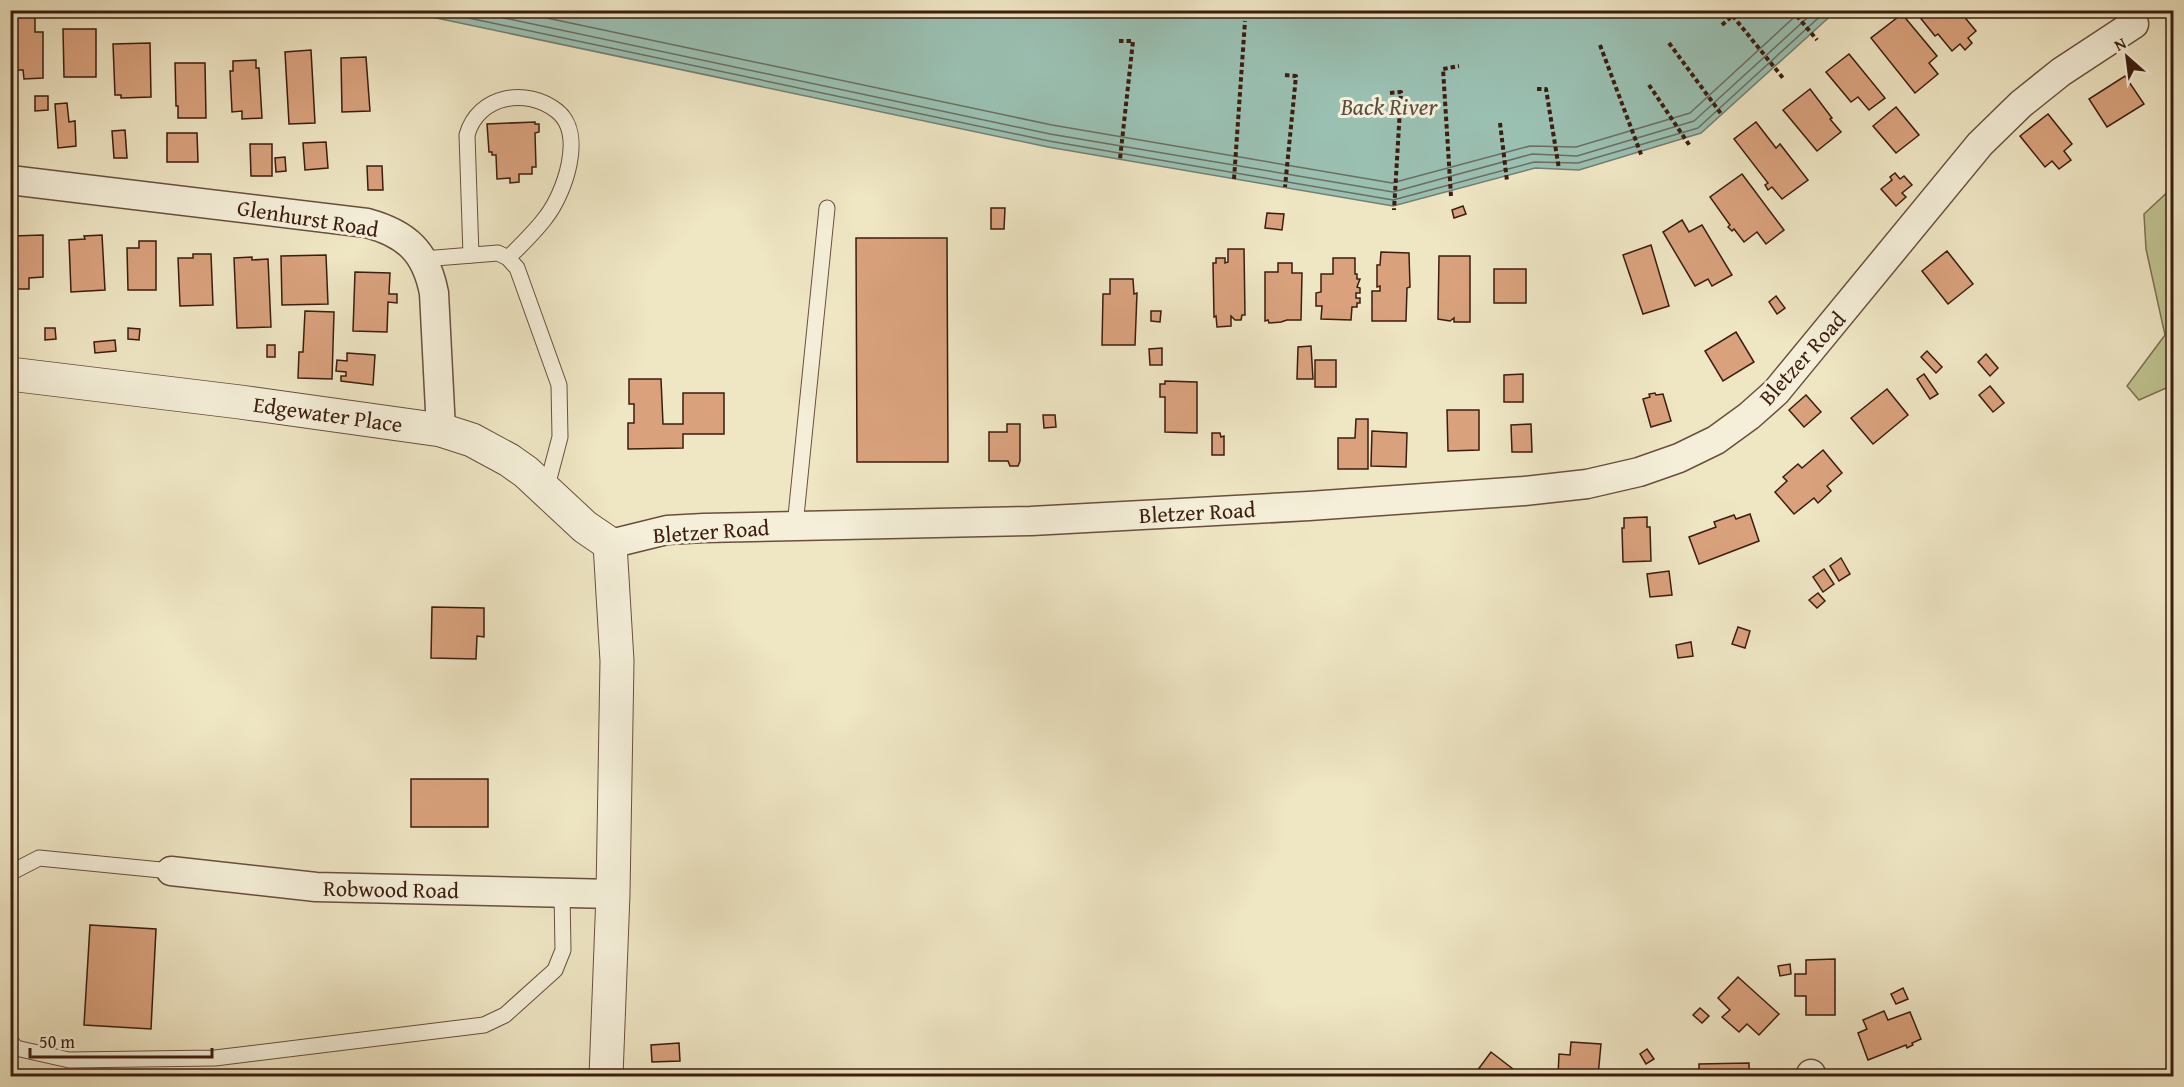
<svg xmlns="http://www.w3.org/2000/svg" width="2184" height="1087" viewBox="0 0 2184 1087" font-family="'Gentium Book Plus',serif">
<rect width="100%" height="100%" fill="#efe6c4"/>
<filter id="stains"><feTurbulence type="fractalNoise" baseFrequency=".00333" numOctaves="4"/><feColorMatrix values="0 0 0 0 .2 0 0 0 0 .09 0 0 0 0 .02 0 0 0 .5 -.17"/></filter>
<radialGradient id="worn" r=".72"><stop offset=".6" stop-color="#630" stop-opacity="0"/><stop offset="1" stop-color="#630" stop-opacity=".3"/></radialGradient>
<polygon fill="#bfc390" stroke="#7e7050" stroke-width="1.5" points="2173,187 2173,385 2139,400 2127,386 2165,335 2146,249 2144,214"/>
<polygon fill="#9ac0b2" stroke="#747f71" stroke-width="1.5" points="403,11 1836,11 1701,133 1579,170 1535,168 1393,206 1048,147"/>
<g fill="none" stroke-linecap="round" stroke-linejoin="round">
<g stroke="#6b6e60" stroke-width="1.5">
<polyline points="431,10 1049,141 1393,200 1534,162 1578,163 1698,128 1827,10"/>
<polyline points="467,10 1050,134 1393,192 1532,154 1577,156 1694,121 1816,10"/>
<polyline points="509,10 1052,125 1392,183 1530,146 1576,147 1690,113 1802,10"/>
</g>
</g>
<g fill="#d9a27d" stroke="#3c1d0f" stroke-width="1.5">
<polygon points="1914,10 1964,10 1962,14 1976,31 1968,38 1972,43 1965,50 1960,44 1952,51 1938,34 1935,36"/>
<polygon points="1902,14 1937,56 1929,63 1938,74 1915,93 1871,38"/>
<polygon points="35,17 35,32 43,32 43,78 24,79 23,70 10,70 10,18"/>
<polygon points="63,29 96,29 96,77 64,77"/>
<polygon points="150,43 151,97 121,98 121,95 115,95 113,44"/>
<polygon points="311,50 315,123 289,124 285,52"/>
<polygon points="1849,54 1885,98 1869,110 1858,97 1851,102 1826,72"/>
<polygon points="366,57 370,111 342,112 341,58"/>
<polygon points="256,60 256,68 259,68 262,118 242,119 242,111 232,112 230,71 233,71 233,61"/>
<polygon points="175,63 205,63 206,118 178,118 178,106 176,106"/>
<polygon points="2125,76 2144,104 2107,127 2089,99"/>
<polygon points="1810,89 1832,118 1830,119 1841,132 1817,151 1783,110"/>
<polygon points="35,96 48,96 48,110 35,111"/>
<polygon points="67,103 69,122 75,121 76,146 58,148 55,104"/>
<polygon points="1896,107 1919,135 1896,153 1873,126"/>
<polygon points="2048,114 2072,144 2064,151 2071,160 2059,169 2052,161 2045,167 2020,136"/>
<polygon points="535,122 535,124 539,124 539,132 535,133 536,167 532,167 532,174 519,174 519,182 510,183 510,178 497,179 496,155 492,155 492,152 489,152 487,124"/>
<polygon points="1756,122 1776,148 1780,144 1808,180 1782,199 1772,187 1768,190 1765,185 1768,183 1734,139"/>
<polygon points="125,130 127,158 114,158 112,131"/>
<polygon points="167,133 197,133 198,162 167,162"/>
<polygon points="326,142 328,168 305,170 303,143"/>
<polygon points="250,144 272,144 272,176 251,176"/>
<polygon points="285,157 286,171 276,172 275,158"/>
<polygon points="367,166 382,166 383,190 368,190"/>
<polygon points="1895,173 1900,179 1904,176 1912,185 1902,193 1906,197 1896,206 1881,189 1892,180 1890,177"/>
<polygon points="1742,174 1784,230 1766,244 1757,232 1744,242 1734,229 1732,231 1728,227 1730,225 1710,197"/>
<polygon points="1463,206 1466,214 1454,218 1452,210"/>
<polygon points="991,208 1005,208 1004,229 991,229"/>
<polygon points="1267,213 1284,214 1282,230 1265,228"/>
<polygon points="1682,220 1689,232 1702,225 1732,275 1712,286 1708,279 1695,286 1663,232"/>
<polygon points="43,235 43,277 29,278 29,289 14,289 13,236"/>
<polygon points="102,235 105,290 71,292 69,240 85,239 84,236"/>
<polygon points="856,238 947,238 948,462 857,462"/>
<polygon points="139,241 156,241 156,290 128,290 127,248 139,248"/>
<polygon points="1651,245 1669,306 1643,314 1623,255"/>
<polygon points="1228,249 1244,249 1245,315 1242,315 1241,320 1235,320 1231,316 1231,326 1217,327 1216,316 1214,317 1213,263 1216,263 1216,258 1225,258 1225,263 1228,262"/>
<polygon points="1947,251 1973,284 1948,304 1922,271"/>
<polygon points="1381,252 1409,253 1410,287 1407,288 1406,321 1372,321 1372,291 1380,291 1380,286 1377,287 1377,265 1380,265"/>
<polygon points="193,254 211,254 213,305 180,306 178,258 193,258"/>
<polygon points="326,255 328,304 282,305 281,256"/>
<polygon points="1439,256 1470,256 1470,322 1454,322 1454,318 1450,321 1438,319"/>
<polygon points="252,257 252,260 268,259 271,327 237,328 234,258"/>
<polygon points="1333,258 1355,258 1355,274 1357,274 1357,279 1360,279 1357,287 1360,288 1360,293 1356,293 1356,298 1360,298 1360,303 1357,303 1357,307 1352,307 1351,320 1321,319 1322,306 1316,306 1316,293 1321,292 1321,274 1333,274"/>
<polygon points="1278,263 1292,263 1292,273 1302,273 1301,320 1287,320 1281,322 1269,323 1268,320 1265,321 1265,272 1278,272"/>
<rect x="1494" y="269" width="32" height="34"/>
<polygon points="355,272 390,273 389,294 397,294 397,303 388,302 387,332 353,331"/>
<polygon points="1110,279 1133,279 1134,294 1137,293 1135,345 1102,345 1103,294 1110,294"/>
<polygon points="1776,296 1785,308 1777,314 1769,302"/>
<polygon points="305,311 334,312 332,379 298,378 299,352 303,352"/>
<polygon points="1151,311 1161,311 1160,322 1151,321"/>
<polygon points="45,328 55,328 56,339 45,340"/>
<polygon points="128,328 140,329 139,340 128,339"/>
<polygon points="1736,332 1754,362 1723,381 1705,351"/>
<polygon points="115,340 116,351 95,353 94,342"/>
<rect x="267" y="345" width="8" height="12"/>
<polygon points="1311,346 1313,379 1297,379 1298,347"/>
<polygon points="1162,348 1162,365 1150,365 1149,349"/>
<polygon points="1927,351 1942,367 1936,373 1921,357"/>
<polygon points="347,353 375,355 373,385 341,381 341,376 346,376 346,372 336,371 337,360 347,361"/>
<polygon points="1986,354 1998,368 1990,376 1978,362"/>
<rect x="1315" y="360" width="21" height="27"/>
<polygon points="1523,374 1523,402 1504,402 1504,375"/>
<polygon points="1924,374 1938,394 1930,399 1917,379"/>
<polygon points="629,379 661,379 663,424 683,424 683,393 724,393 724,434 683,434 683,448 628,449 628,423 634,423 634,404 629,404"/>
<polygon points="1165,381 1197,382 1197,433 1165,432 1165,397 1160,397 1160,384 1165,384"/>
<polygon points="1990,386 2004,403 1993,412 1979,395"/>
<polygon points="1887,389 1908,415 1873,444 1851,418"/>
<polygon points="1655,393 1656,395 1663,394 1671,421 1651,427 1643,399 1650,397 1649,394"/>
<polygon points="1806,395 1821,412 1804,427 1789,410"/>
<polygon points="1447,410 1479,410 1479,450 1448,451"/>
<polygon points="1043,415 1055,415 1056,427 1044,428"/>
<polygon points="1356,419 1368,419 1368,469 1338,469 1338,438 1355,438"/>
<polygon points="1007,424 1020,424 1020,461 1018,466 1010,466 1008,461 989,461 989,432 1007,432"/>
<polygon points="1531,424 1532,452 1512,452 1511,425"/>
<polygon points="1372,431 1407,433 1406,467 1371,466"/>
<polygon points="1212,433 1220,433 1221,437 1224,436 1224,455 1212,455"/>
<polygon points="1823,450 1842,473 1827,486 1831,491 1818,503 1814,498 1794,514 1775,492 1787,481 1783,477 1798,464 1802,468"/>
<polygon points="1750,514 1759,541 1699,564 1689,537 1716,527 1714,522 1734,515 1736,519"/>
<polygon points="1647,517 1647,527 1650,527 1651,561 1623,562 1622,528 1624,528 1624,518"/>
<polygon points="1841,558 1850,574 1839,581 1830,566"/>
<polygon points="1824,569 1834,584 1823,592 1813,577"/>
<polygon points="1669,571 1672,595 1650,597 1647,574"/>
<polygon points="1818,593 1825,601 1817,608 1809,600"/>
<polygon points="432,607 484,608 484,637 477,636 476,659 431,658"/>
<polygon points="1738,627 1750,631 1745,648 1732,644"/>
<polygon points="1691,642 1693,656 1678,658 1676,645"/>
<rect x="411" y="779" width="77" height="48"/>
<polygon points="90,925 156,929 151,1029 84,1025"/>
<polygon points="1835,959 1835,1015 1806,1015 1806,996 1795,996 1795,974 1806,974 1806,960"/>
<polygon points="1790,964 1791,974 1780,976 1778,966"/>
<polygon points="1738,977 1779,1014 1759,1035 1747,1024 1739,1032 1722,1017 1730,1010 1718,998"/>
<polygon points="1903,988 1908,999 1896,1004 1891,994"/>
<polygon points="1700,1008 1709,1016 1702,1023 1693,1015"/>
<polygon points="1884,1011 1888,1020 1910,1012 1921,1039 1912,1043 1913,1045 1907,1048 1906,1045 1868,1060 1858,1033 1867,1029 1863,1020"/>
<polygon points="1571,1042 1601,1044 1598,1076 1558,1076 1559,1054 1570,1055"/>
<polygon points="679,1043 680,1061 652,1062 651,1045"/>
<polygon points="1647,1049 1654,1059 1646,1064 1640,1054"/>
<polygon points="1491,1052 1522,1076 1475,1076 1474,1075"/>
<polygon points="1749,1063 1749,1076 1699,1076 1699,1064"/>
</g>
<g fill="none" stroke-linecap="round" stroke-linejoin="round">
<defs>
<g id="service">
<path d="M471,255L467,135C478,95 527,87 557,111C586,134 564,194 546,217C535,232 521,245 508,258"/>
<polyline points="423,259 498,253 508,258 517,268 559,385 560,437 546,490"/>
<polyline points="795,526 827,208"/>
<polyline points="10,873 39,858 171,871"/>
<polyline points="10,1041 16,1048 69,1060 215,1058 484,1025 505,1015 555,970 563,950 562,893"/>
</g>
<g id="minor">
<path d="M10,180L367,223C407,234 426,252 434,293L441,430"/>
<polyline points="610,544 667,530 704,528 1031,521 1309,506 1524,491 1587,484 1639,472 1679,458 1716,440 1749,416 1776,392 1980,144 2021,104 2061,72 2134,24"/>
<polyline points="171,871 316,887 613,894"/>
<polyline points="1811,1074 1811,1076"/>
</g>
<polyline id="tertiary" points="10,374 240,402 441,430 472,440 509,460 526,472 585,527 610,544 617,661 613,894 606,1076"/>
</defs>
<use href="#service" stroke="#694f3c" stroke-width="17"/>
<use href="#minor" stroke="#694f3c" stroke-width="31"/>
<use href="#tertiary" stroke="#694f3c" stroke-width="35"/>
<g stroke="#3c1d0f" stroke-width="4" stroke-dasharray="4.5 3" stroke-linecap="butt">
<polyline points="1728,10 1783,78"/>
<polyline points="1792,10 1817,40"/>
<polyline points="1722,25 1732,16"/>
<polyline points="1119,41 1133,41 1120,159"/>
<polyline points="1669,43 1722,115"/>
<polyline points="1600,45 1642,157"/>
<polyline points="1285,75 1296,76 1285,187"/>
<polyline points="1649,85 1690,146"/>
<polyline points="1537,89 1546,89 1559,169"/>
<polyline points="1390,93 1401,92 1394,210"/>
<polyline points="1500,123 1507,181"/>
<polyline points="1234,179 1245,21"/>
<polyline points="1451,196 1443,69 1459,66"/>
</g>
<use href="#service" stroke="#f5efd9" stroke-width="15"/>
<use href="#minor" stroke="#f5efd9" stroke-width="28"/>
<use href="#tertiary" stroke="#f5efd9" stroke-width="33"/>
</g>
<g text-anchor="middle" stroke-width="6" stroke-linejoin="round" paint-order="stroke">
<g font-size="22" fill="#3c1d0f" stroke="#f5efd9">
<text transform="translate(308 218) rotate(9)" y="8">Glenhurst Road</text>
<text transform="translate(1802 358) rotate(-48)" y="8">Bletzer Road</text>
<text transform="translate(328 414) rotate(8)" y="8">Edgewater Place</text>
<text transform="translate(1197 512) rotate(-3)" y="8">Bletzer Road</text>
<text transform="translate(711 531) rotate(-4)" y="8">Bletzer Road</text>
<text transform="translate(391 889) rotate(1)" y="8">Robwood Road</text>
</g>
<g font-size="24" font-style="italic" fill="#584e40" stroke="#f5efd9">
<text x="1389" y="115">Back River</text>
</g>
</g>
<rect width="2184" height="1087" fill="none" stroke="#efe6c4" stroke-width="36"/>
<rect x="12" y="12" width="2160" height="1063" fill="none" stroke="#3c1d0f" stroke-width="3"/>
<rect x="18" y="18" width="2148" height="1051" fill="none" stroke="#3c1d0f" stroke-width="1.5"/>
<g transform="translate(2127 57) rotate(332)" stroke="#f5efd9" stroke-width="4.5" paint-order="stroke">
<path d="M0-4.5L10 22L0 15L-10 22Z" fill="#3c1d0f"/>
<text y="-9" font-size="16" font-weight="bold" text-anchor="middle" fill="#3c1d0f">N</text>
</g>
<path d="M30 1048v9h182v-9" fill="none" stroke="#3c1d0f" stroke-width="3"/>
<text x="39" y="1048" font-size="18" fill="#3c1d0f" stroke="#f5efd9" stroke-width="4.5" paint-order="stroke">50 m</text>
<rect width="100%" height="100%" filter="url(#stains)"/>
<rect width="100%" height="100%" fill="url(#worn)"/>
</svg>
